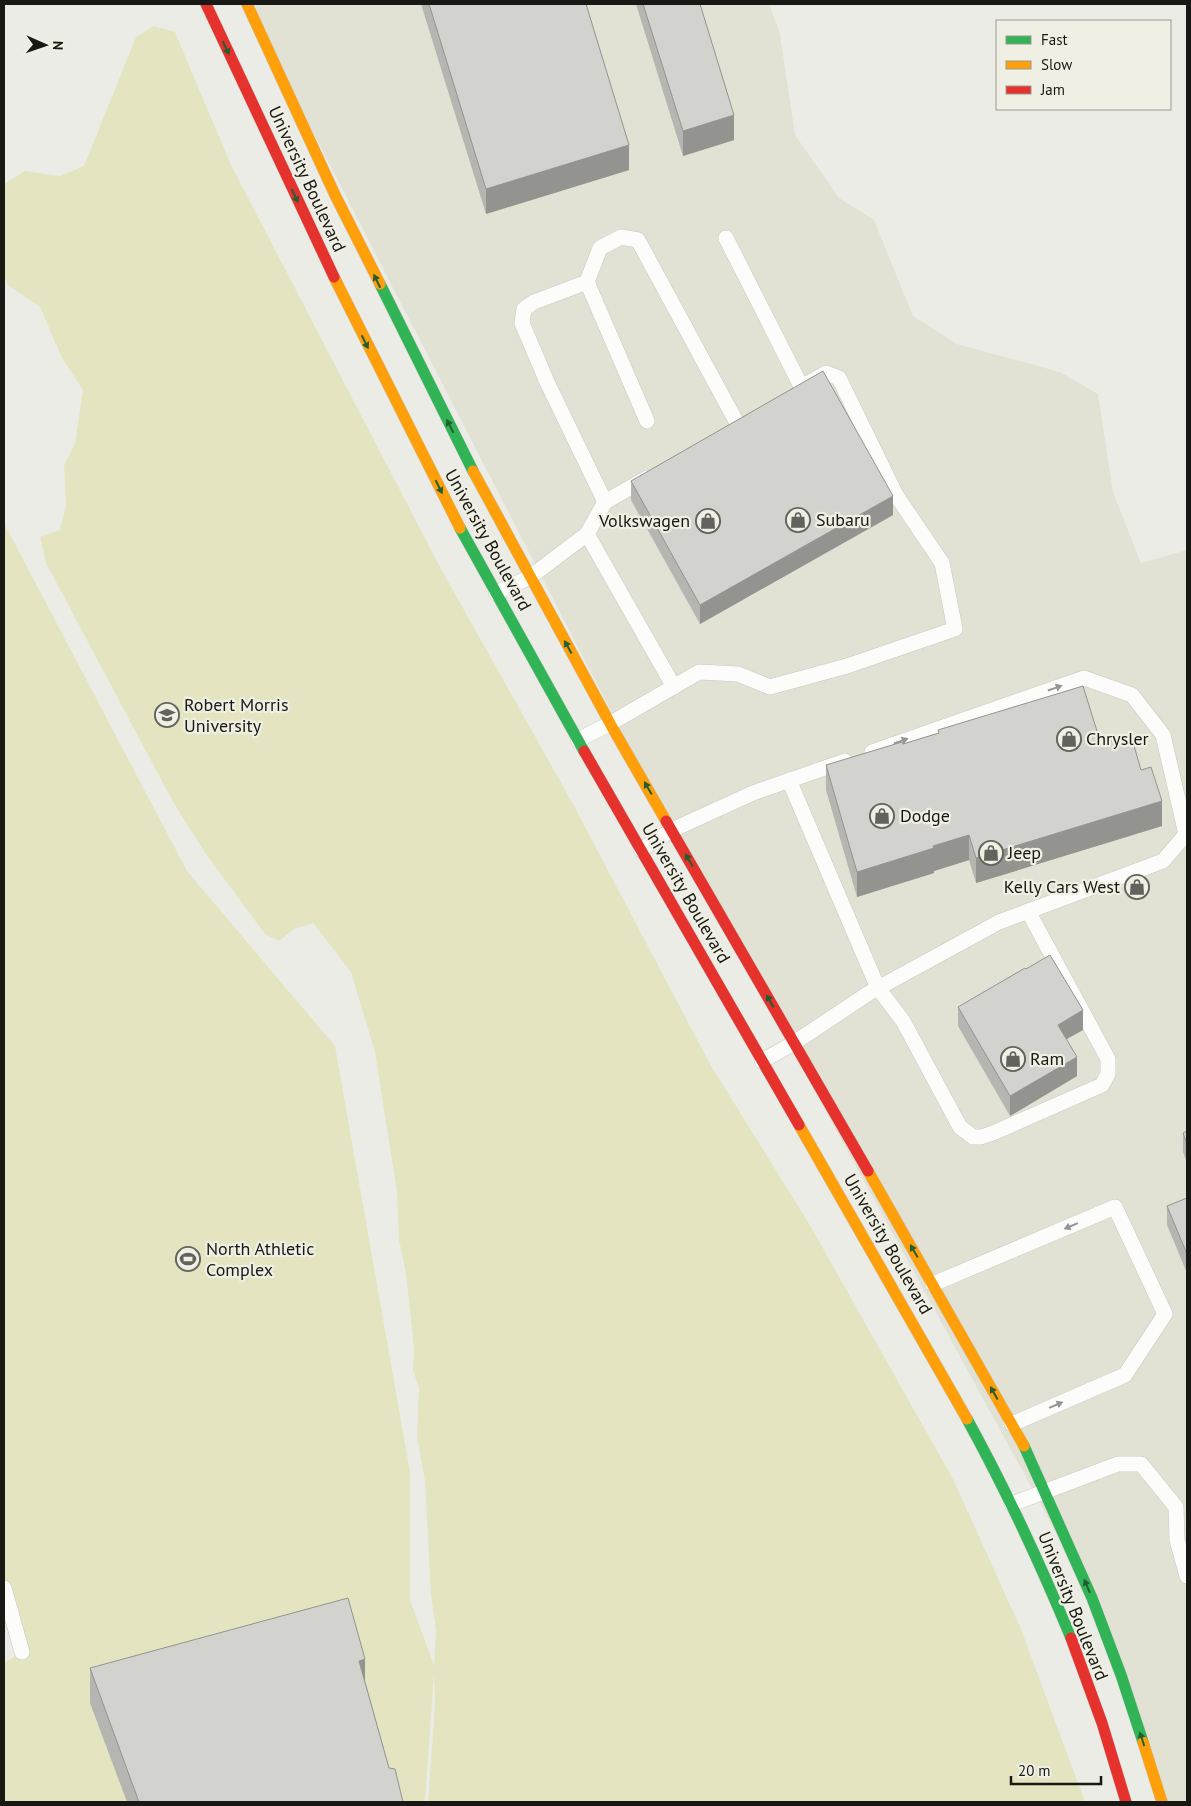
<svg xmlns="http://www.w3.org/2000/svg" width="1191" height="1806" viewBox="0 0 1191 1806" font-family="'PT Sans',sans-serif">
<rect width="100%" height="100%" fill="#ecece6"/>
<polygon fill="#e2e2d4" points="247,4 769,4 780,34 795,135 839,198 874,220 913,316 957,344 1060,372 1098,394 1113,492 1141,563 1187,550 1187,1802 1162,1802 1092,1598 672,830"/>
<polygon fill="#e5e4c1" points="154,26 175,32 231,165 441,569 573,804 710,1064 811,1227 953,1479 1021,1629 1085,1802 428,1802 435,1705 434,1673 425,1802 4,1802 4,1663 22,1652 4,1588 4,523 187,871 335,1046 410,1472 410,1600 434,1665 436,1630 431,1595 425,1481 417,1436 419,1388 413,1371 414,1349 406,1273 399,1240 397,1192 375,1052 351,972 313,923 294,929 279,941 265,934 205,853 172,800 46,563 40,537 60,530 66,505 64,465 75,444 83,390 62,358 40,307 8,285 4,275 4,184 25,171 60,176 84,166 136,37"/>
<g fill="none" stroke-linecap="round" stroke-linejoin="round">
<defs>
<g id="lane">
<polyline points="726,238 802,388"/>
<polyline points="587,282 534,302 524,309 522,323 547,382 605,502"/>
<polyline points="647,421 587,282 600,248 621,237 638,240 738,425"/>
<polyline points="587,534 674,687"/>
<polyline points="496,593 530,577 587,534 605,502 647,478"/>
<polyline points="578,740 611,723 699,672 738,674 770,687 847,666 955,629 942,563 896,495 839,378 826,373 807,384"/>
<polyline points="789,780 878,988 903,1021 960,1127 973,1137 981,1137 993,1133 1102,1085 1108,1074 1108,1059 1028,911"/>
<polyline points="641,850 672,830 753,793 845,761"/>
<polyline points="762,1061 794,1043 869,993 999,922 1163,861 1186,834 1163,735 1132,695 1084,678 872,752"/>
<polyline points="933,1284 1115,1207 1165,1314 1125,1375 1012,1424"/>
<polyline points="1012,1504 1118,1464 1141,1464 1176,1507 1177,1540 1187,1576"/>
<polyline points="4,1588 22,1652"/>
</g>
<g id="fast">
<polyline points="380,284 473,471"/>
<polyline points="460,528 584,751"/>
<path d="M967,1419C1006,1490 1040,1563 1071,1638"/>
<polyline points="1024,1446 1092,1598 1121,1675 1143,1742"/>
</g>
<g id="slow">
<polyline points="247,4 335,195 380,284"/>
<polyline points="334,277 460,528"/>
<polyline points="473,471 612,727 666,821"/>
<polyline points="799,1125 967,1419"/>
<polyline points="868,1171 1024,1446"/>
<polyline points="1143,1742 1162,1802"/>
</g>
<g id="jam">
<polyline points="206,4 334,277"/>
<polyline points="584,751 799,1125"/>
<polyline points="666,821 868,1171"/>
<polyline points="1071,1638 1102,1723 1126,1802"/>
</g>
</defs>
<use href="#lane" stroke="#c8c8c4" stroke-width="16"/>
<use href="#fast" stroke="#cacac7" stroke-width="12"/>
<use href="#slow" stroke="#cacac7" stroke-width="12"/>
<use href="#jam" stroke="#cacac7" stroke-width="12"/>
<use href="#lane" stroke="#fcfcfb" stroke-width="15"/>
<use href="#fast" stroke="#30b455" stroke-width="11"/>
<use href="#slow" stroke="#ff9f0a" stroke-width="11"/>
<use href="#jam" stroke="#e5322d" stroke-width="11"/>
</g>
<g fill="#b5b5b1">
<polygon points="421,4 586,4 629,170 486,214"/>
<polygon points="636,4 700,4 734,140 683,156"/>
<polygon points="631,481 893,515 700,624 631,500"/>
<polygon points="938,730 1101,744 1141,770 1162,826 976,883 969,860 934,871 934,873 857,897 826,790 826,765 903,744 938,733"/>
<polygon points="958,1007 1083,1030 1066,1039 1077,1076 1010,1116 958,1026"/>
<polygon points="1187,1131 1187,1163 1183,1152 1183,1133"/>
<polygon points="1187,1198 1187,1273 1167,1225 1167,1206"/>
<polygon points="90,1668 365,1681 389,1768 403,1802 127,1802 90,1703"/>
</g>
<g fill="#939390">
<polygon points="734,115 734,140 683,156 683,131"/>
<polygon points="629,145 629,170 486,214 486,189"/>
<polygon points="893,496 893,515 700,624 700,605"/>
<polygon points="1162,801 1162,826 976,883 976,858"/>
<polygon points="969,835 969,860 934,871 934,873 857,897 857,872 933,846"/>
<polygon points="1083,1010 1083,1030 1058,1044 1058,1025"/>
<polygon points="1077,1057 1077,1076 1010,1116 1010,1096"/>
<polygon points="365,1659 365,1694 359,1661"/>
</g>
<g fill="#d2d2ce" stroke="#939390">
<polygon points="429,4 586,4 629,145 486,189"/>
<polygon points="643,4 700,4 734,115 683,131"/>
<polygon points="823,371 893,496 700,605 631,481"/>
<polygon points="1083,686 1101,744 1131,735 1141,770 1151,767 1162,801 976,858 969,835 933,846 934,848 857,872 826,765 902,742 903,744 939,733 938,730"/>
<polygon points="1050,955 1083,1010 1058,1025 1077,1057 1010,1096 958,1007 1025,968 1026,969"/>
<polygon points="1187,1131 1187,1144 1183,1133"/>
<polygon points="1187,1198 1187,1254 1167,1206"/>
<polygon points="348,1598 365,1659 359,1661 389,1768 395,1769 403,1802 139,1802 90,1668"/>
</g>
<defs><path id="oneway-solid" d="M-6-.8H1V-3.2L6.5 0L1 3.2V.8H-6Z" transform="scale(1.25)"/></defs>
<g fill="#235e31">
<use href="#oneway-solid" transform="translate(226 48) rotate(65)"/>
<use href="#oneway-solid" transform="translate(295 196) rotate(65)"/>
<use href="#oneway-solid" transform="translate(377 281) rotate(-116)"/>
<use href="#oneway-solid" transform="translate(365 342) rotate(64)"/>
<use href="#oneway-solid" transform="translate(450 426) rotate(-117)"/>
<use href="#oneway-solid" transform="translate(439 487) rotate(63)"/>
<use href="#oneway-solid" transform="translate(568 647) rotate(-119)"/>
<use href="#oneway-solid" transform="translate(648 788) rotate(-120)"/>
<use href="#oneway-solid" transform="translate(689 860) rotate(-120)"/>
<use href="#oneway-solid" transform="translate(770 1001) rotate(-120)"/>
<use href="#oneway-solid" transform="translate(914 1251) rotate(-120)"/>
<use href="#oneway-solid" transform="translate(994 1393) rotate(-119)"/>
<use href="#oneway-solid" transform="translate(1087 1586) rotate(-113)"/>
<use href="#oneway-solid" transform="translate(1142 1739) rotate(-108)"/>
</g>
<g fill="#959593">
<use href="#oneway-solid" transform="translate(1055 688) rotate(-19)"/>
<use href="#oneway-solid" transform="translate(901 741) rotate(-19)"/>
<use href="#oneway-solid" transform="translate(1071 1226) rotate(157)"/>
<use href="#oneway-solid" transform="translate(1056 1405) rotate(-23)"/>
</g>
<defs>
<symbol id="shop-ring" viewBox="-11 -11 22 22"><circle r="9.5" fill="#efefe3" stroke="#62625e" stroke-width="1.5"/><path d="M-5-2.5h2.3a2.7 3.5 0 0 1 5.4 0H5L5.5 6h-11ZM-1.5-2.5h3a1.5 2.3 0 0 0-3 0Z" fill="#62625e"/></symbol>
<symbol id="university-ring" viewBox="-11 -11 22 22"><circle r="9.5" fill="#efefe3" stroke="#62625e" stroke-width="1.5"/><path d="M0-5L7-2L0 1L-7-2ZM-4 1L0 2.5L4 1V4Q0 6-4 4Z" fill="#62625e"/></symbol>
<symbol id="stadium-ring" viewBox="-11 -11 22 22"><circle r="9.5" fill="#efefe3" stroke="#62625e" stroke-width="1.5"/><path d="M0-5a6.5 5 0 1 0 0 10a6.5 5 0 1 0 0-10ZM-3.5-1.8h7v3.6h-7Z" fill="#62625e"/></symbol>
</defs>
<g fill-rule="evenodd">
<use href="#shop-ring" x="784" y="506" width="28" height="28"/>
<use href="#shop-ring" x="694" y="507" width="28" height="28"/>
<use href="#university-ring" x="153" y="701" width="28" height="28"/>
<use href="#shop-ring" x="1055" y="725" width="28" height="28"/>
<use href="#shop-ring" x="868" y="802" width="28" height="28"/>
<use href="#shop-ring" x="977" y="839" width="28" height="28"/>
<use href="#shop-ring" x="1123" y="873" width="28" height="28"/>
<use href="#shop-ring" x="999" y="1045" width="28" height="28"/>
<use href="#stadium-ring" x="174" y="1245" width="28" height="28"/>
</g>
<g text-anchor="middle" stroke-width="4.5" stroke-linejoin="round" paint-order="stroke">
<g font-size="18" fill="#181814" stroke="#efefe3">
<text transform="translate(307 179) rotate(65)" y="6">University Boulevard</text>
<text transform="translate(488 540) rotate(61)" y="6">University Boulevard</text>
<text transform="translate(686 893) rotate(60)" y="6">University Boulevard</text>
<text transform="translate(888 1244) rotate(60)" y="6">University Boulevard</text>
<text transform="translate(1073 1606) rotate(68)" y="6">University Boulevard</text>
</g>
<g font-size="18" fill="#181814" stroke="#efefe3" text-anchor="start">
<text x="816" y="526">Subaru</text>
<text x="690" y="527" text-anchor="end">Volkswagen</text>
<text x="184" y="711">Robert Morris<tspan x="184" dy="21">University</tspan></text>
<text x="1086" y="745">Chrysler</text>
<text x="900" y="822">Dodge</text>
<text x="1008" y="859">Jeep</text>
<text x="1120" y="893" text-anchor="end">Kelly Cars West</text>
<text x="1030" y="1065">Ram</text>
<text x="206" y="1255">North Athletic<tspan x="206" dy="21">Complex</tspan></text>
</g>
</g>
<rect width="1191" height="1806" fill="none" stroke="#181814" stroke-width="10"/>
<rect x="996" y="20" width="175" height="90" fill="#efefe3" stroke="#999990"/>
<rect x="1006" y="36" width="25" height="8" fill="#30b455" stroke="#999990"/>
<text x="1041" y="45" font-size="15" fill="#181814">Fast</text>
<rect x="1006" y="61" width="25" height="8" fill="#ff9f0a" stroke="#999990"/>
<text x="1041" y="70" font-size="15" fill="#181814">Slow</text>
<rect x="1006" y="86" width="25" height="8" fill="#e5322d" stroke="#999990"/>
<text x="1041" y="95" font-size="15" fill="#181814">Jam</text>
<g transform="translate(45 45) rotate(92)" stroke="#efefe3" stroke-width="4" paint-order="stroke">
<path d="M0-4L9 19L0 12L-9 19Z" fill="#181814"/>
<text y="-8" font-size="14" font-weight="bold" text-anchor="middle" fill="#181814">N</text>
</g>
<path d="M1011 1776v8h90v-8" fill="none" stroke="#181814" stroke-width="2.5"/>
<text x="1018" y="1776" font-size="15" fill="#181814" stroke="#efefe3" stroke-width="4" paint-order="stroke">20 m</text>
</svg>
